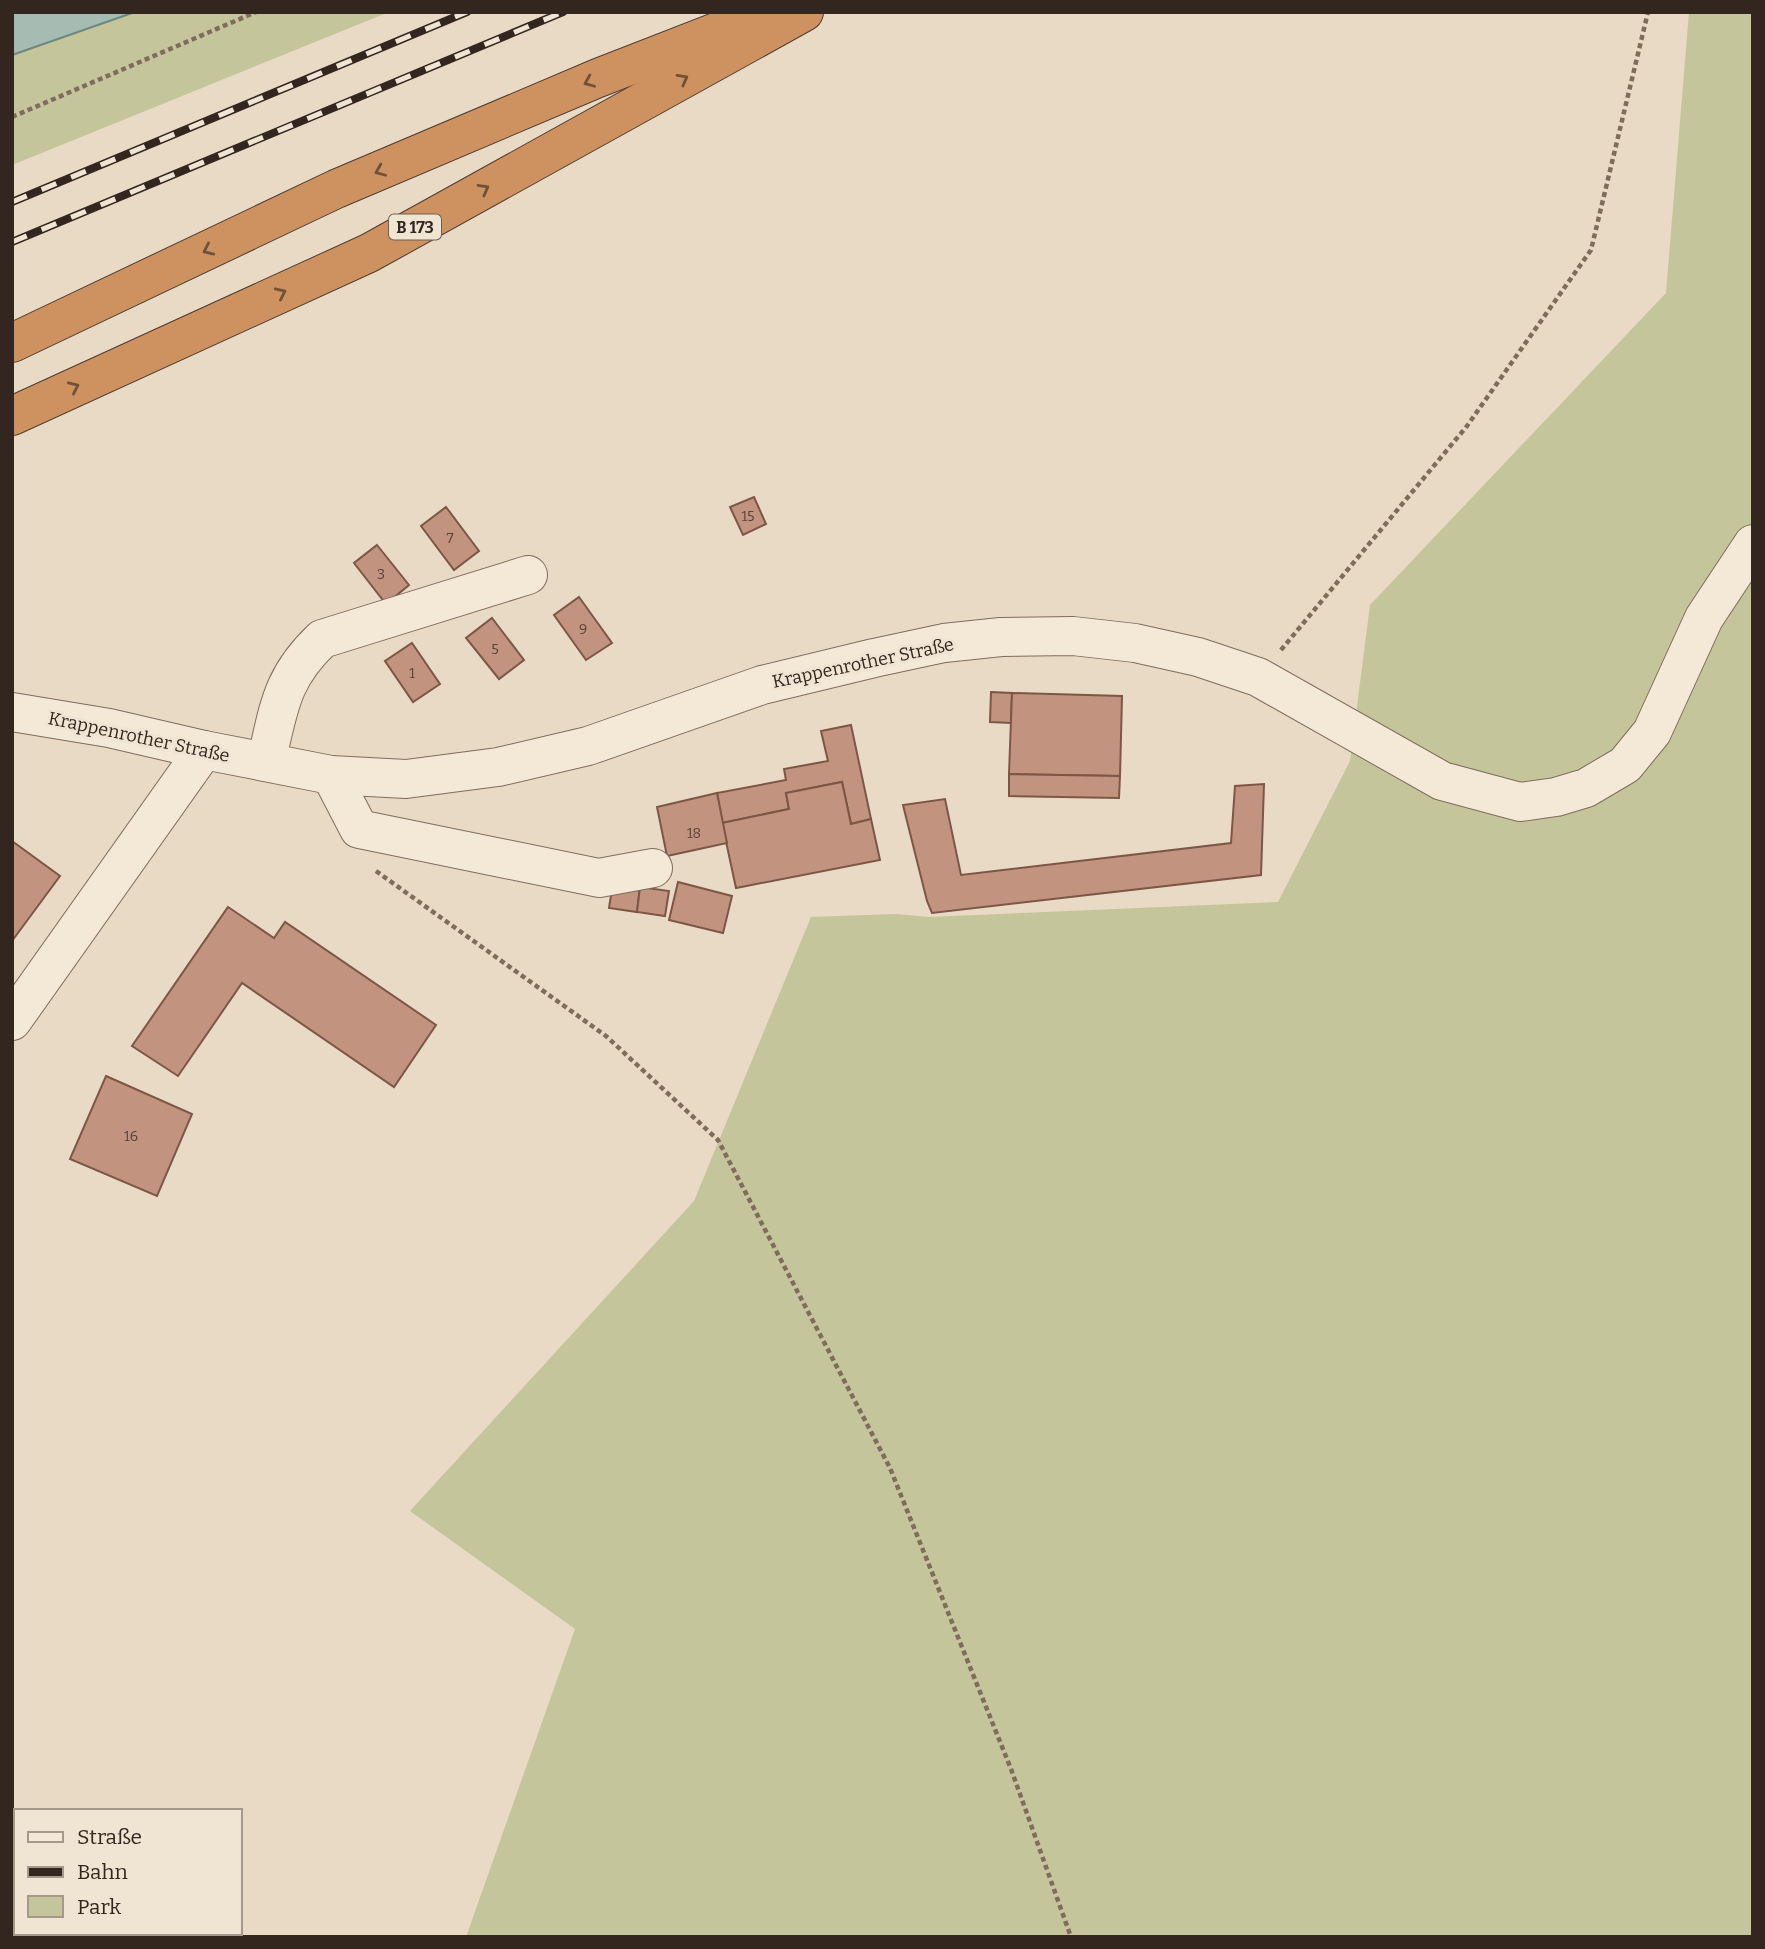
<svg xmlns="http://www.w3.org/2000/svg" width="1765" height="1949" viewBox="0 0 1765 1949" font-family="Bitter,serif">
<rect width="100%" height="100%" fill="#e8dac4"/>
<g fill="#c4c59a">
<polygon points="135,12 389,12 12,165 12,55"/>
<polygon points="1689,12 1753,12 1753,1937 466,1937 575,1629 410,1511 694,1201 811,917 896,914 929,917 1278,902 1350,761 1370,605 1666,293"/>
<polygon points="12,1879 16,1881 16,1933 127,1933 135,1937 12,1937"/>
</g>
<polygon fill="#a6bcb3" stroke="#6e897f" stroke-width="2" points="12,12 135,12 12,55"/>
<g fill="#c2947f" stroke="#7d5646" stroke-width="2">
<polygon points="754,497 766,524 743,535 730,507"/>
<polygon points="446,507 479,551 454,570 421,526"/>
<polygon points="377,545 409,585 386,604 354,563"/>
<polygon points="579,597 612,643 586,660 554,615"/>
<polygon points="492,618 524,660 499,679 466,638"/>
<polygon points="412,643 440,684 413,702 385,661"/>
<polygon points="991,692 1012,693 1011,723 990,722"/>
<polygon points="1012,693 1122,696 1120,776 1009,774"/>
<polygon points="851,725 871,819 851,824 842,782 786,793 789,809 722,823 717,793 786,780 784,769 828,761 821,731"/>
<polygon points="1009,774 1120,776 1119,798 1009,796"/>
<polygon points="842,782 851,824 871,819 880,860 736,888 722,823 789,809 786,793"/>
<polygon points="1264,784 1261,875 932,913 927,901 903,805 945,799 961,875 1231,843 1235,786"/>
<polygon points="717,793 727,843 667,856 657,807"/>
<polygon points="12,841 60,876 12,941"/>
<polygon points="678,882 732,896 723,933 669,920"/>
<polygon points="613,883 640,887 637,912 609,908"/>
<polygon points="640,887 669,891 665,916 637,912"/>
<polygon points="228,907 274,938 285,922 436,1025 394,1087 242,983 178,1076 132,1046"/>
<polygon points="106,1076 192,1114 157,1196 70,1159"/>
</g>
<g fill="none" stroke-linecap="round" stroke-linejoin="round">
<defs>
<g id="minor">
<polyline points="12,712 109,728 204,750 331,775 406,779 498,767 588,746 762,685 874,658 944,643 1001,637 1073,636 1135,643 1198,657 1258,677 1442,781 1520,802 1556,797 1586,788 1625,765 1652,732 1704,618 1753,544"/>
<path d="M266,762C279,709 280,679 322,639L528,575"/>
<polyline points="331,775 359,829 599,878 653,868"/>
<polyline points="12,1021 204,750"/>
</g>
<g id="highway">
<polyline points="12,343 336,189 598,78 752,18"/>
<polyline points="12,416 369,253 804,12"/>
</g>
</defs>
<use href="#minor" stroke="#806c5d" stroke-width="40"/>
<use href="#highway" stroke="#4f3c31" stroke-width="40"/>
<g stroke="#806c5d" stroke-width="4.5" stroke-dasharray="5 3.5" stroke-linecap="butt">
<polyline points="12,117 256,12"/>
<polyline points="1281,650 1467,426 1591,250 1648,12"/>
<polyline points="376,871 606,1036 718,1140 890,1468 1011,1769 1071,1937"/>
</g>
<use href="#minor" stroke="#f4e8d6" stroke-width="38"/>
<use href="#highway" stroke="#cd925f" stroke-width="38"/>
<defs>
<g id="rail">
<polyline points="12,202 467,12"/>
<polyline points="12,242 563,12"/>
</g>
</defs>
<use href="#rail" stroke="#32261f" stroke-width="8"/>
<use href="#rail" stroke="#f0e5d3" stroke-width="5" stroke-dasharray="16" stroke-linecap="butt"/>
</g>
<defs><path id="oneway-chevron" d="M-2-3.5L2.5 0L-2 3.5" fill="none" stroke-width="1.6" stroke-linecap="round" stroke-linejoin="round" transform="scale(1.75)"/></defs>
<g stroke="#705139">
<use href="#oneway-chevron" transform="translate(683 79) rotate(-29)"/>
<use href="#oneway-chevron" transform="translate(589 82) rotate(157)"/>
<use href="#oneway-chevron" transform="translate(380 171) rotate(157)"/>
<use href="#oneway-chevron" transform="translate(484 189) rotate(-29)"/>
<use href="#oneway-chevron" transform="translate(208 250) rotate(155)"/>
<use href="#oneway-chevron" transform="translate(281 293) rotate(-25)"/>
<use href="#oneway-chevron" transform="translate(74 387) rotate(-25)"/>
</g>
<g text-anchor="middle" stroke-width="6" stroke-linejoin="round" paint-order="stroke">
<g font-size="14" fill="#564237">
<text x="748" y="521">15</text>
<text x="450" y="543">7</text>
<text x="381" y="579">3</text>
<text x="583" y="634">9</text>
<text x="495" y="654">5</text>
<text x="412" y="678">1</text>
<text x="694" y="838">18</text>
<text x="131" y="1141">16</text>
</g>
<rect fill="#f0e5d3" stroke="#6b5f55" stroke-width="2" x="389" y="214.5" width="52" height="25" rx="5"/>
<g font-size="16" font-weight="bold" fill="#32261f">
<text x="415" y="233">B 173</text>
</g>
<g font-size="18" fill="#32261f" stroke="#f0e5d3">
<text transform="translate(863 663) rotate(-12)" y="6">Krappenrother Straße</text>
<text transform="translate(139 737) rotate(12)" y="6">Krappenrother Straße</text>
</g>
</g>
<rect width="1765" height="1949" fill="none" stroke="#32261f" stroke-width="28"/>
<rect x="14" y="1809" width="228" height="126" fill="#f0e5d3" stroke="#a4998b" stroke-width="2"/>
<rect x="28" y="1832" width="35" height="10" fill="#f4e8d6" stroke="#a4998b" stroke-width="2"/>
<text x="77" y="1844" font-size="21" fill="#32261f">Straße</text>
<rect x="28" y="1867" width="35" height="10" fill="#32261f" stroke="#a4998b" stroke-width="2"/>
<text x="77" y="1879" font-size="21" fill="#32261f">Bahn</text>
<rect x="28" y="1896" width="35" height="21" fill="#c4c59a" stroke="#a4998b" stroke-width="2"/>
<text x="77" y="1914" font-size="21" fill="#32261f">Park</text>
</svg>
